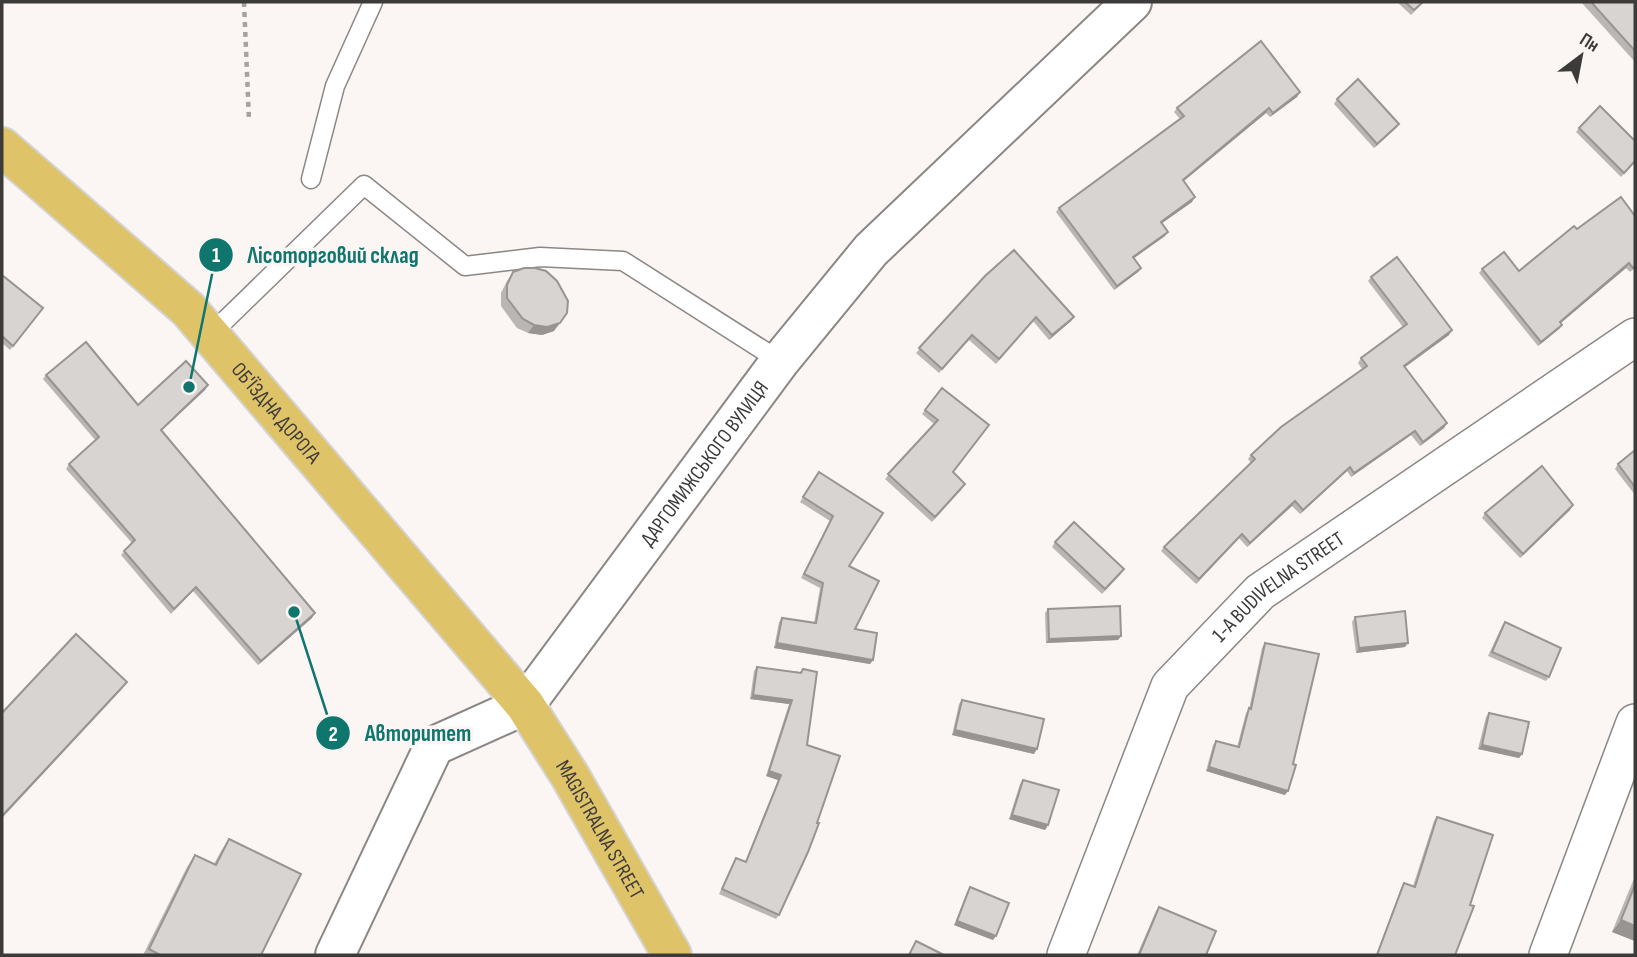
<svg xmlns="http://www.w3.org/2000/svg" width="1637" height="957" viewBox="0 0 1637 957" font-family="'Sofia Sans Condensed',sans-serif">
<rect width="100%" height="100%" fill="#fbf6f4"/>
<g fill="none" stroke-linecap="round" stroke-linejoin="round">
<defs>
<g id="service">
<polyline points="311,179 335,86 373,2"/>
<polyline points="210,335 364,185 465,266 540,257 623,261 780,361"/>
</g>
<g id="minor">
<path id="s1" d="M1066,955L1170,686L1260,592L1635,337"/>
<polyline points="1548,955 1635,723"/>
</g>
<g id="tertiary">
<path id="s2" d="M335,955L434,746L525,705L780,361L871,250L1132,2"/>
</g>
<g id="primary">
<path id="s3" d="M2,147L188,309L525,705L570,776L672,955"/>
</g>
</defs>
<use href="#service" stroke="#8b8784" stroke-width="21"/>
<use href="#minor" stroke="#8b8784" stroke-width="40"/>
<use href="#tertiary" stroke="#8b8784" stroke-width="42"/>
<use href="#primary" stroke="#d4d4d4" stroke-width="42"/>
<polyline stroke="#a5a2a0" stroke-width="4.5" stroke-dasharray="5 5" stroke-linecap="butt" points="244,2 249,120"/>
<use href="#service" stroke="#fff" stroke-width="18"/>
<use href="#minor" stroke="#fff" stroke-width="37"/>
<use href="#tertiary" stroke="#fff" stroke-width="38"/>
<use href="#primary" stroke="#dfc368" stroke-width="38"/>
</g>
<g fill="#bab6b4">
<polygon points="1397,2 1424,2 1411,15"/>
<polygon points="1581,2 1635,2 1635,62"/>
<polygon points="1300,92 1297,97 1270,117 1266,113 1184,181 1192,202 1162,223 1168,232 1165,236 1134,258 1141,268 1138,272 1114,290 1056,212 1059,208 1180,119 1174,112 1177,108"/>
<polygon points="1337,99 1399,124 1396,128 1374,148 1334,104"/>
<polygon points="1579,128 1635,141 1635,162 1621,177 1576,132"/>
<polygon points="1577,229 1635,268 1630,272 1626,268 1561,323 1559,329 1538,346 1479,273 1482,269 1519,271"/>
<polygon points="513,272 554,331 542,335 528,333 517,328 501,306 501,293 507,281"/>
<polygon points="2,275 43,308 10,350 2,343"/>
<polygon points="985,276 1074,317 1071,321 1049,340 1033,321 996,364 969,340 939,373 916,353"/>
<polygon points="1371,277 1449,335 1405,367 1447,423 1444,428 1420,446 1411,435 1351,477 1347,471 1300,514 1292,506 1247,547 1239,538 1196,584 1161,551 1164,547 1251,463 1248,459 1251,455 1362,369 1358,363 1361,358 1403,327 1368,281"/>
<polygon points="46,375 138,405 208,385 205,390 162,430 312,618 258,665 193,591 171,614 121,555 132,543 66,469 69,464 96,441 43,379"/>
<polygon points="942,388 953,472 962,489 932,522 885,479 934,424 922,414"/>
<polygon points="1635,450 1635,495 1615,469 1618,464"/>
<polygon points="819,472 849,566 855,629 873,660 870,664 774,648 779,622 782,618 814,623 820,588 801,578 830,521 800,502"/>
<polygon points="1570,510 1520,558 1482,518 1485,513"/>
<polygon points="1055,542 1121,574 1102,594 1052,547"/>
<polygon points="1048,609 1121,636 1118,640 1046,643 1045,613"/>
<polygon points="1355,617 1405,647 1356,653 1352,622"/>
<polygon points="1505,622 1549,677 1546,681 1488,656 1502,626"/>
<polygon points="1265,643 1285,795 1206,771 1213,745 1216,741 1237,747 1246,713 1249,709 1262,648"/>
<polygon points="757,667 800,672 803,669 779,915 776,919 719,894 736,858 745,862 778,780 766,776 789,704 750,699 754,671"/>
<polygon points="962,700 1034,754 952,735 959,704"/>
<polygon points="1489,713 1522,754 1519,758 1478,749 1486,717"/>
<polygon points="1023,780 1048,825 1045,830 1009,819 1020,784"/>
<polygon points="1437,817 1470,905 1455,955 1376,955 1401,888 1404,883 1413,886 1434,821"/>
<polygon points="229,839 261,955 143,955 187,867 195,855 214,864 221,851"/>
<polygon points="1635,876 1635,941 1612,932"/>
<polygon points="970,887 993,940 954,925 967,892"/>
<polygon points="1159,907 1206,955 1137,955 1156,911"/>
</g>
<g fill="#979492">
<polygon points="1300,92 1297,97 1270,117 1273,113"/>
<polygon points="1269,108 1266,113 1180,184 1183,180"/>
<polygon points="1399,124 1396,128 1374,148 1377,144"/>
<polygon points="1195,197 1192,202 1158,226 1161,222"/>
<polygon points="1168,232 1165,236 1130,261 1133,257"/>
<polygon points="1629,263 1626,268 1557,326 1560,322"/>
<polygon points="1141,268 1138,272 1114,290 1117,286"/>
<polygon points="1074,317 1071,321 1049,340 1052,335"/>
<polygon points="560,323 554,331 542,335 528,333 534,325"/>
<polygon points="1562,325 1559,329 1538,346 1541,342"/>
<polygon points="1452,330 1449,335 1401,370 1404,366"/>
<polygon points="208,385 205,390 158,434 161,430"/>
<polygon points="1447,423 1444,428 1420,446 1423,442"/>
<polygon points="1415,431 1411,435 1351,477 1354,473"/>
<polygon points="1350,467 1347,471 1300,514 1303,510"/>
<polygon points="1295,501 1292,506 1247,547 1250,543"/>
<polygon points="1573,505 1570,510 1520,558 1523,554"/>
<polygon points="1242,534 1239,538 1196,584 1199,579"/>
<polygon points="315,613 312,618 258,665 261,661"/>
<polygon points="1121,636 1118,640 1046,643 1049,639"/>
<polygon points="777,643 873,660 870,664 774,648"/>
<polygon points="1408,643 1405,647 1356,653 1359,648"/>
<polygon points="127,682 121,690 2,818 2,816"/>
<polygon points="753,695 792,700 789,704 750,699"/>
<polygon points="955,730 1037,749 1034,754 952,735"/>
<polygon points="1482,745 1522,754 1519,758 1478,749"/>
<polygon points="1209,767 1288,791 1285,795 1206,771"/>
<polygon points="769,771 781,775 778,780 766,776"/>
<polygon points="1012,815 1048,825 1045,830 1009,819"/>
<polygon points="1621,920 1635,926 1635,941 1612,932"/>
<polygon points="957,921 996,936 993,940 954,925"/>
</g>
<g fill="#d8d4d1" stroke="#979492" stroke-width="2">
<polygon points="1405,2 1423,2 1414,10"/>
<polygon points="1591,2 1635,2 1635,51"/>
<polygon points="1261,41 1300,92 1273,113 1269,108 1183,180 1195,197 1161,222 1168,232 1133,257 1141,268 1117,286 1059,208 1184,116 1177,108"/>
<polygon points="1358,79 1399,124 1377,144 1337,99"/>
<polygon points="1600,106 1635,141 1635,161 1624,173 1579,128"/>
<polygon points="1621,197 1635,216 1635,266 1633,268 1629,263 1560,322 1562,325 1541,342 1482,269 1504,252 1519,271 1574,226 1577,229"/>
<polygon points="1014,250 1074,317 1052,335 1036,317 999,359 972,335 942,369 919,348 985,276"/>
<polygon points="1397,257 1452,330 1404,366 1447,423 1423,442 1415,431 1354,473 1350,467 1303,510 1295,501 1250,543 1242,534 1199,579 1164,547 1255,459 1251,455 1281,427 1367,366 1361,358 1407,324 1371,277"/>
<polygon points="524,268 535,268 546,271 557,281 568,301 567,313 560,323 547,327 534,325 523,319 507,298 507,285 513,272"/>
<polygon points="2,275 43,308 13,346 2,336"/>
<polygon points="86,342 138,405 186,361 208,385 161,430 315,613 261,661 196,587 174,609 124,551 135,540 69,464 99,437 46,375"/>
<polygon points="942,388 989,425 953,472 965,484 935,517 888,474 938,420 925,410"/>
<polygon points="1635,450 1635,487 1618,464"/>
<polygon points="1542,466 1573,505 1523,554 1485,513"/>
<polygon points="819,472 883,513 849,566 879,581 855,629 877,633 873,660 777,643 782,618 816,623 823,583 804,574 833,516 803,497"/>
<polygon points="1074,522 1124,569 1105,589 1055,542"/>
<polygon points="1120,606 1121,636 1049,639 1048,609"/>
<polygon points="1405,611 1408,643 1359,648 1355,617"/>
<polygon points="1505,622 1561,648 1549,677 1492,652"/>
<polygon points="76,634 127,682 2,816 2,713"/>
<polygon points="1265,643 1319,654 1293,764 1296,765 1288,791 1209,767 1216,741 1239,747 1249,708 1251,709"/>
<polygon points="757,667 801,673 803,669 817,672 807,745 840,756 817,823 819,823 808,852 779,915 722,889 736,858 746,862 781,775 769,771 792,700 753,695"/>
<polygon points="962,700 1044,719 1037,749 955,730"/>
<polygon points="1489,713 1529,722 1522,754 1482,745"/>
<polygon points="1023,780 1059,790 1048,825 1012,815"/>
<polygon points="1437,817 1493,835 1470,905 1474,906 1455,955 1377,955 1404,883 1415,887"/>
<polygon points="229,839 301,874 261,955 160,955 149,949 195,855 216,865"/>
<polygon points="1635,885 1635,926 1621,920"/>
<polygon points="970,887 1009,903 996,936 957,921"/>
<polygon points="1159,907 1216,931 1206,955 1139,955"/>
<polygon points="916,941 944,955 909,955"/>
</g>
<g text-anchor="middle" stroke-width="7" stroke-linejoin="round" paint-order="stroke">
<g font-size="21" fill="#3d3b3a" stroke="#fbf6f4">
<text dy="7" stroke="none"><textPath href="#s3" startOffset="383">ОБ'ЇЗДНА ДОРОГА</textPath></text>
<text dy="7" stroke="none"><textPath href="#s2" startOffset="632">ДАРГОМИЖСЬКОГО ВУЛИЦЯ</textPath></text>
<text dy="7" stroke="none"><textPath href="#s1" startOffset="436">1-A BUDIVELNA STREET</textPath></text>
<text dy="7" stroke="none"><textPath href="#s3" startOffset="912">MAGISTRALNA STREET</textPath></text>
</g>
</g>
<path fill="none" stroke="#0f766e" stroke-width="2.5" d="M189 387L216 255M294 612L333 733"/>
<g fill="#0f766e" stroke="#fbf6f4" stroke-width="2.5">
<circle cx="189" cy="387" r="7"/>
<circle cx="294" cy="612" r="7"/>
<circle cx="216" cy="255" r="18"/>
<circle cx="333" cy="733" r="18"/>
</g>
<g font-size="21" text-anchor="middle" font-weight="bold" fill="#fff">
<text x="216" y="262">1</text>
<text x="333" y="741">2</text>
</g>
<g font-size="23" text-anchor="middle" font-weight="bold" fill="#0f766e" stroke="#fbf6f4" stroke-width="7" stroke-linejoin="round" paint-order="stroke">
<text x="333" y="263">Лісоторговий склад</text>
<text x="418" y="741">Авторитет</text>
</g>
<rect width="1637" height="957" fill="none" stroke="#3d3b3a" stroke-width="7"/>
<g transform="translate(1581 56) rotate(32)" stroke="#fbf6f4" stroke-width="5" paint-order="stroke">
<path d="M0-5L12 26L0 18L-12 26Z" fill="#3d3b3a"/>
<text y="-10" font-size="19" font-weight="bold" text-anchor="middle" fill="#3d3b3a">Пн</text>
</g>
</svg>
